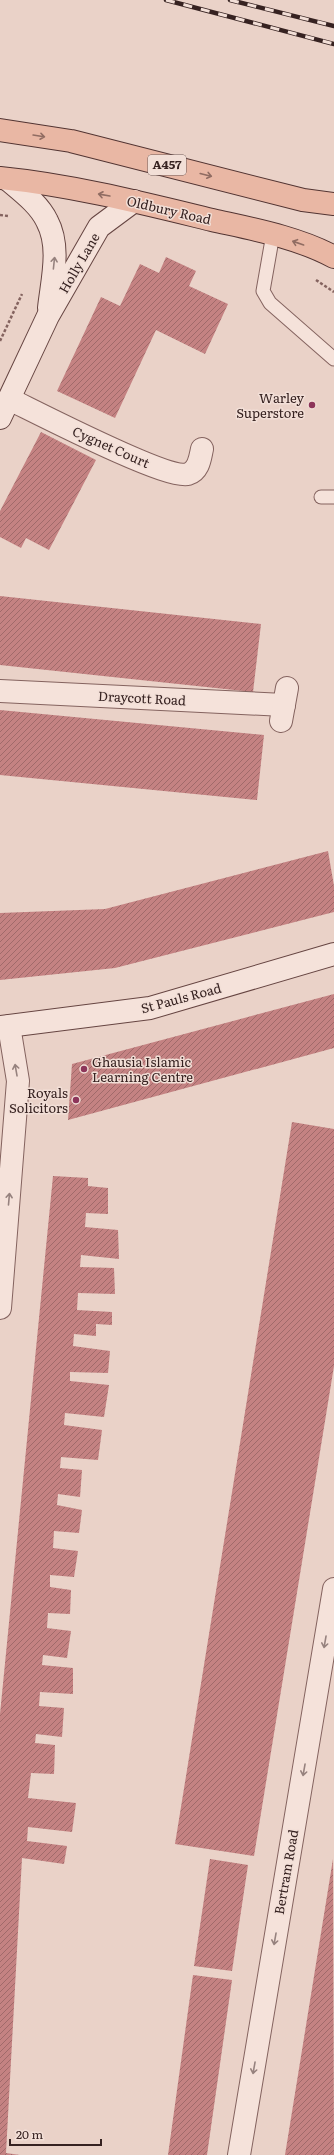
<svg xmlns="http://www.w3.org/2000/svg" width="334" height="2155" viewBox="0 0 334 2155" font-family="Literata,serif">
<defs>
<pattern id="building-hatch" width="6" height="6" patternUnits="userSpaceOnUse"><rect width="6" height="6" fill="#c48282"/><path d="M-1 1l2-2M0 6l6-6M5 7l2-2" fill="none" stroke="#a06a6a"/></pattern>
</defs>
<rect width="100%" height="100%" fill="#ead2c8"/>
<g fill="url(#building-hatch)">
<polygon points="166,257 196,271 189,286 228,304 205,354 156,330 115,418 57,391 101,297 120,306 140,264 159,273"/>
<polygon points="41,432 96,460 49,550 26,538 21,548 0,537 0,511"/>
<polygon points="0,596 261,624 253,692 0,665"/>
<polygon points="0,710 264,735 257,800 0,775"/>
<polygon points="328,851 334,886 334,912 115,968 0,980 0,913 105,909"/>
<polygon points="334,994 334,1048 68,1120 72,1064"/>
<polygon points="292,1122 334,1129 334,1366 254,1856 175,1844"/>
<polygon points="53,1176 88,1178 88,1186 108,1188 108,1214 86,1213 85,1227 118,1230 119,1259 81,1255 80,1267 114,1268 115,1294 78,1293 77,1310 112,1312 112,1325 96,1324 96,1336 74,1334 73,1346 110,1351 108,1373 70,1372 70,1381 109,1385 104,1417 65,1413 64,1425 102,1430 98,1460 61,1457 60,1468 82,1470 80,1497 58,1494 57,1505 82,1510 79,1533 54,1531 53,1548 78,1551 74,1577 50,1575 50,1587 71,1590 70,1614 48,1613 47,1628 71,1631 67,1658 43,1655 42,1665 73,1668 73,1694 40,1692 39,1706 64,1708 62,1737 36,1734 35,1743 55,1745 54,1774 31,1773 28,1798 76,1803 72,1832 28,1827 27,1841 67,1846 64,1864 22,1858 6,2153 20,2155 0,2155 0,1714"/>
<polygon points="210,1859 248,1865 232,1971 194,1966"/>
<polygon points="333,1859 334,2155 285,2155"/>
<polygon points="193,1975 232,1980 207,2155 168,2155"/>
</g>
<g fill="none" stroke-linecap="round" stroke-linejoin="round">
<defs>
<g id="lane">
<polyline points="273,234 263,291 270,303 334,359"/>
<polyline points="321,497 334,497"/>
</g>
<g id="street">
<path d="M9,399C36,412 167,480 188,474C199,471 200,458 202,449"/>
<polyline points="0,691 284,705"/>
<polyline points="281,721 287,688"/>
<polyline points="0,1308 18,1081 9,1026"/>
<polyline points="239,2155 334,1589"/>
</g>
<g id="secondary">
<path d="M7,179C21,191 39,204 47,221C61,247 52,280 49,308"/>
<polyline points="0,418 48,316 99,227 134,201"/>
<polyline points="0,1027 150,1008 334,954"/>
</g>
<g id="primary">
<polyline points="0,130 71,141 303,200 334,204"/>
<path d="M0,178C71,185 142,203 212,220C252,229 297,237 334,257"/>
</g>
</defs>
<use href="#lane" stroke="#84635f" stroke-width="15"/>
<use href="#street" stroke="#84635f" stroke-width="24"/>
<use href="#secondary" stroke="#664542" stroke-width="24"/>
<use href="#primary" stroke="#523432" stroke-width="24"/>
<g stroke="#84635f" stroke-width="2.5" stroke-dasharray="3 2" stroke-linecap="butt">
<polyline points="0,215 8,216"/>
<polyline points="316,280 334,292"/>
<polyline points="0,341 22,294"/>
</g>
<use href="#lane" stroke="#f5e2da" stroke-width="13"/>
<use href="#street" stroke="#f5e2da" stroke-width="22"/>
<use href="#secondary" stroke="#f5e2da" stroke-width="22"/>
<use href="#primary" stroke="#e9b7a4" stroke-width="22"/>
<defs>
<g id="rail">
<polyline points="166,0 334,44"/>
<polyline points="230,0 334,26"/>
</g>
</defs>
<use href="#rail" stroke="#362221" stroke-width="4.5"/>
<use href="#rail" stroke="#f2dfd7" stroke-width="3" stroke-dasharray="9" stroke-linecap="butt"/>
</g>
<defs><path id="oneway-shaft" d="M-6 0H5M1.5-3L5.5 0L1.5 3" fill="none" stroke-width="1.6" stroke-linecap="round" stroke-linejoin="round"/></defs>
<g stroke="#906c62">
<use href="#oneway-shaft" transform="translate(39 136) rotate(9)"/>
<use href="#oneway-shaft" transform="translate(206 175) rotate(14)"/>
<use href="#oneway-shaft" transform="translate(104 195) rotate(-170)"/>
<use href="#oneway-shaft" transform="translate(298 243) rotate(-161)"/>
</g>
<g stroke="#96827e">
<use href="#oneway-shaft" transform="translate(54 263) rotate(-84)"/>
<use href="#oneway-shaft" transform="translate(16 1070) rotate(-100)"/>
<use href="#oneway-shaft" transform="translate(9 1199) rotate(-85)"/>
<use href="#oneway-shaft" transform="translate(325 1642) rotate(100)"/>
<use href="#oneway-shaft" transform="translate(304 1770) rotate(100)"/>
<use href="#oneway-shaft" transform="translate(275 1939) rotate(100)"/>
<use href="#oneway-shaft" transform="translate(254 2068) rotate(100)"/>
</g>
<g fill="#8d355a" stroke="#f2dfd7" stroke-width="1.5">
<circle cx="312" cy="405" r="4"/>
<circle cx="84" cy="1069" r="4"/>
<circle cx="76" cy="1100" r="4"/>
</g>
<g text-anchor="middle" stroke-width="3" stroke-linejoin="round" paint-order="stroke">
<rect fill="#f2dfd7" stroke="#6e5b58" stroke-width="1" x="148" y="155" width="38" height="20" rx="3"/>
<g font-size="12" font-weight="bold" fill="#362221">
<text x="167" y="169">A457</text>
</g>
<g font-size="13" fill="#362221" stroke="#f2dfd7">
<text transform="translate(169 210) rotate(13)" y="5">Oldbury Road</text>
<text transform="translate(79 263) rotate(-60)" y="5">Holly Lane</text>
<text transform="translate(111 447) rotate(24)" y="5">Cygnet Court</text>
<text transform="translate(142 698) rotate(3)" y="5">Draycott Road</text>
<text transform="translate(181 998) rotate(-15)" y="5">St Pauls Road</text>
<text transform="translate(286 1872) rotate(-80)" y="5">Bertram Road</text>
</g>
<g font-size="13" fill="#362221" stroke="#f2dfd7" text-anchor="end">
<text x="304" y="403">Warley<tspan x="304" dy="15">Superstore</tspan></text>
<text x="92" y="1067" text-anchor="start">Ghausia Islamic<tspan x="92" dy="15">Learning Centre</tspan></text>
<text x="68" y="1098">Royals<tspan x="68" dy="15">Solicitors</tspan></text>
</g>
</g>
<path d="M10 2139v6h91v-6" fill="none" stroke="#362221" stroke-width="2"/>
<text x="16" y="2139" font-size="12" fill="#362221" stroke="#f2dfd7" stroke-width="3" paint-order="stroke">20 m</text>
</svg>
